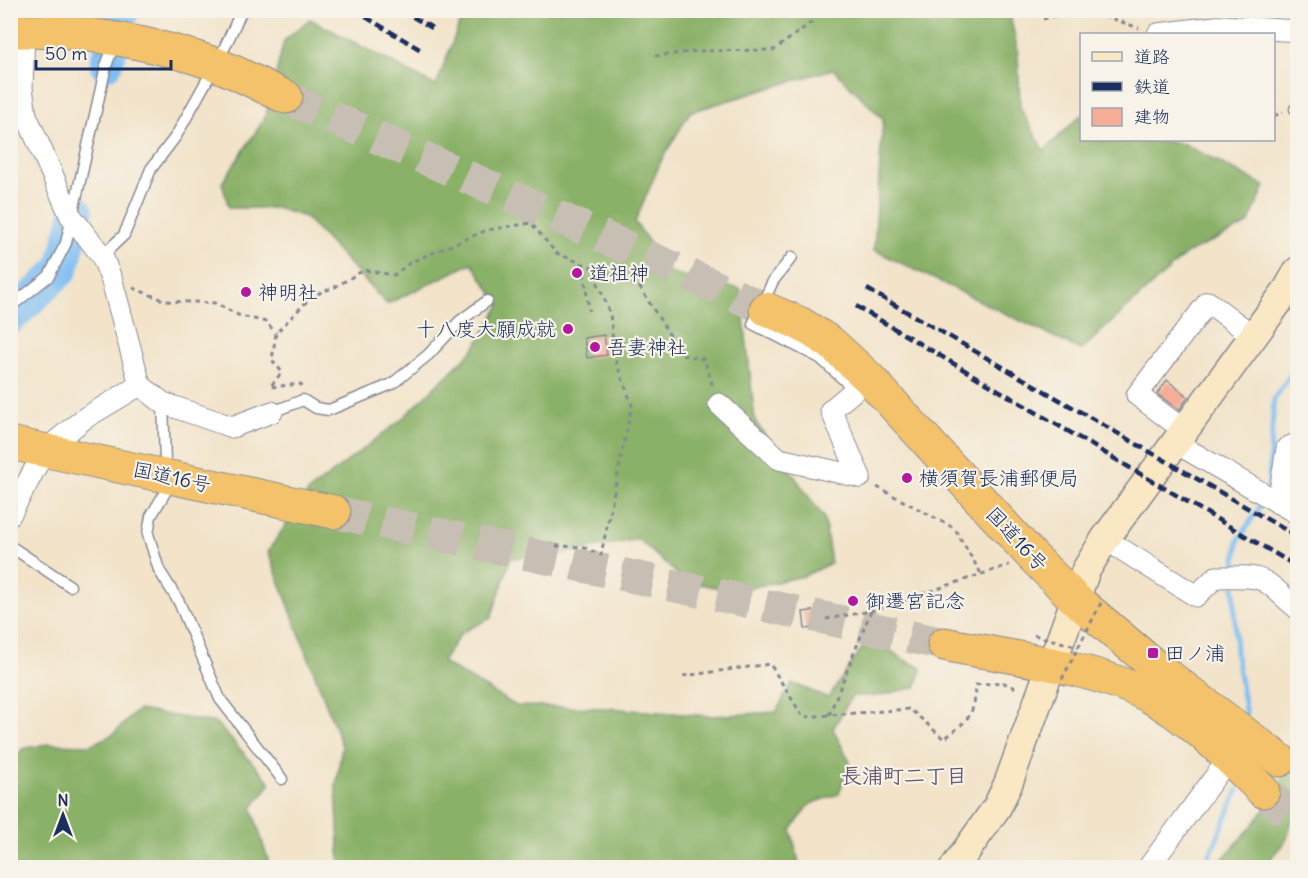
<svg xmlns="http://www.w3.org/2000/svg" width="1308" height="878" viewBox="0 0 1308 878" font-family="Delius,'Klee One',sans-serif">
<rect width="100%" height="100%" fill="#f7f3e8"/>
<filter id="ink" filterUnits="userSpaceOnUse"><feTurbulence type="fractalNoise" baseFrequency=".0167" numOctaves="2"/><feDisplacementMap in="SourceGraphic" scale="12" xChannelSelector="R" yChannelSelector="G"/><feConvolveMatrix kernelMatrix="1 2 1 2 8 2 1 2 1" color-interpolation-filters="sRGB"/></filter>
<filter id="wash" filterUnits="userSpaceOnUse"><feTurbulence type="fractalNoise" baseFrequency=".008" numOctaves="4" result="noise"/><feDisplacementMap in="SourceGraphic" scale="24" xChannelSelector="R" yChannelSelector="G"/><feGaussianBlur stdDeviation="1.35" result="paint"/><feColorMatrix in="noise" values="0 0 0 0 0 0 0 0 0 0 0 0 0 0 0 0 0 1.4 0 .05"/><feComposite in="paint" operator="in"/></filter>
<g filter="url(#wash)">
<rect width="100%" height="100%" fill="#f2e3c9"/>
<g fill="#8ab167" stroke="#527062" stroke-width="1.5">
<polygon points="1009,10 1018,53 1020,107 1044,151 1081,115 1082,140 1155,140 1184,144 1265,186 1248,224 1186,254 1081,350 874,250 883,119 833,69 690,112 661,161 635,222 670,273 741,289 755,421 824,518 831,563 804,576 734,591 685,581 638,539 552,556 511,558 491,618 461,633 442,662 516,706 606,708 710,716 776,712 792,683 828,698 871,635 902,659 922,668 916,687 877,696 852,696 833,729 850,762 839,794 810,804 791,830 800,867 338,868 340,867 336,786 342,746 268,551 309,491 402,419 474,349 500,305 472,263 387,304 305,217 276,208 229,208 222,183 265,118 284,41 310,19 436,86 460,22 451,11"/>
<path d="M1297,681V801L1287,839L1264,867L1214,868C1237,843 1272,808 1283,776C1293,747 1294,715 1295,685Z"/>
<polygon points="138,710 216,723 271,783 252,808 270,867 19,868 11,862 11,768 22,749 49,744 90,745 112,735"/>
</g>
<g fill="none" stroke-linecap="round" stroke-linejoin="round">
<g stroke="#7ebef3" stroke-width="5">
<polyline points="1268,492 1274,399 1298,364"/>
<polyline points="1235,573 1238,541 1264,500"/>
<polyline points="1234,582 1236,654 1246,715"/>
<polyline points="1200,868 1210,855 1238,790"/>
</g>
<g stroke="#7ebef3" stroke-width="33">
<polyline points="106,64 123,10"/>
<polyline points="10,318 62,269 77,212"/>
</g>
</g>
<g id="blocks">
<g fill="#f5ad98">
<polygon points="604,335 607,355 587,358 584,338"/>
<polygon points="1167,380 1188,397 1179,410 1157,394"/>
<polygon points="819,610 821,627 805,629 803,612"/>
</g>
</g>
</g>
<g filter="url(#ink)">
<use href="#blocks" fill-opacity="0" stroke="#868994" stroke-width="1.5"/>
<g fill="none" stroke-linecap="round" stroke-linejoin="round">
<g stroke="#c7bfb4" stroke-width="33" stroke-dasharray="33 16" stroke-linecap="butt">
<polyline points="286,97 766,309"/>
<polyline points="334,512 944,644"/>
<polyline points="1263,791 1298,820"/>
</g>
<defs>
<g id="lane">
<polyline points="1295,109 1298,108"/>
<polyline points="102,256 124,235 151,169 176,136 222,53 242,10"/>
<polyline points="792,257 773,281 753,324 820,358 854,389"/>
<polyline points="10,307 49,276 66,243 106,66 115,42"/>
<polyline points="163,403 166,491 151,516 148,534 159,570 179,602 220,699 282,779"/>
<polyline points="272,412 303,400 316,408 329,410 392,384 428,355 460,321 487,301"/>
<polyline points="10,546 70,586"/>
</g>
<g id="street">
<polyline points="24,31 22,88 26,115 70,215 102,256 112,281 140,385 163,403 232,427 272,412"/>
<polyline points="1158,34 1223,26 1298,31"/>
<polyline points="719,404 779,459 860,477"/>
<polyline points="1185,431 1137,395 1208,302 1252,335"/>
<polyline points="1176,443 1298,514"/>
<polyline points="860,477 831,410 869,378"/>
<polyline points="1278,503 1287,448 1298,443"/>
<polyline points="10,515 45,450 85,418 140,385"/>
<path d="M1105,539L1196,596L1216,577C1269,576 1259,576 1298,609"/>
<polyline points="1148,868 1229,758"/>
</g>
<polyline id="secondary" points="954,868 997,807 1008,784 1086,570 1105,539 1287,290 1298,271"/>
<g id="highway">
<path d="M10,31C80,30 149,41 215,64C239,73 263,87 286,97"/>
<polyline points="766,309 801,324 831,343 869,378 1033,557 1074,598 1156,667 1280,760"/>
<polyline points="10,443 334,512"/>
<path d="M944,644C1006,657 1091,666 1147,695C1191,718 1228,757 1263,791"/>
</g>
</defs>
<use href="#lane" stroke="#868994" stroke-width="13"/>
<use href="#street" stroke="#868994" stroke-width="23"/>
<use href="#secondary" stroke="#868994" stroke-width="31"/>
<use href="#highway" stroke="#868994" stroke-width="35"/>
<g stroke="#868994" stroke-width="3" stroke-dasharray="4.5 4.5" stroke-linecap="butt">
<polyline points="1087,10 1139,28"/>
<polyline points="1043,19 1080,10"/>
<polyline points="655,56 699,51 774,50 812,22 817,10"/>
<polyline points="1274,116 1283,112"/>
<polyline points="583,264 589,311"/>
<polyline points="133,288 166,301 215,303 238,315 266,322 276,333"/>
<polyline points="302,386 301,384 270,387 282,372 272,360 276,333 312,296 335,287 364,270 394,275 411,262 487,230 531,223 556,253 639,286 682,355 704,359 713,387"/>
<polyline points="877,487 954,528 982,575"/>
<polyline points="556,546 583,547 601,555 632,405 615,359 610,314 592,268"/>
<polyline points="826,619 871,611 1009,565"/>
<path d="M683,676L770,664L803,717L910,709L944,739C967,721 975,716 976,685L1002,682L1018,689"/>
<polyline points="829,715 871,611"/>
</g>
<use href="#lane" stroke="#fff" stroke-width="10"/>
<use href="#street" stroke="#fff" stroke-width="21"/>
<use href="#secondary" stroke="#fae7c3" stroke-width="28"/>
<use href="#highway" stroke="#f3c26a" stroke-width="33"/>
<g stroke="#1b2f5e" stroke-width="4.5" stroke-dasharray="9 4.5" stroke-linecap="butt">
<polyline points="354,10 421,50"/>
<polyline points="401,10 434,29"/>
<polyline points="867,289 1298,537"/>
<polyline points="856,306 1298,567"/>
</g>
<g stroke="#868994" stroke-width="3" stroke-dasharray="4.5 4.5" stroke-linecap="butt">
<polyline points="1034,635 1079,647"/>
<polyline points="1062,679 1102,601"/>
</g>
</g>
</g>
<g fill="#b5179e" stroke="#f7f3e8" stroke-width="2">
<circle cx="577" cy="273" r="6"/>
<circle cx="246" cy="292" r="6"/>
<circle cx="568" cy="329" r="6"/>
<circle cx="595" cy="347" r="6"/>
<circle cx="907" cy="478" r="6"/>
<circle cx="853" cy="601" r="6"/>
<rect x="1147" y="647" width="12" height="12" rx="3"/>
</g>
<g text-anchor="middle" stroke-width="4.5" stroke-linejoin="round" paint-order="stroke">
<g font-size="20" fill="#1b2f5e" stroke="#f7f3e8" text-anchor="start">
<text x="589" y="280">道祖神</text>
<text x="258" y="299">神明社</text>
<text x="556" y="336" text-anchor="end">十八度大願成就</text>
<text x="607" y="354">吾妻神社</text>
<text x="919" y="485">横須賀長浦郵便局</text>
<text x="865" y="608">御遷宮記念</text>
<text x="1165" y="660">田ノ浦</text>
</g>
<g font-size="20" fill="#1b2f5e" stroke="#f7f3e8">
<text transform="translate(172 477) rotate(12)" y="7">国道16号</text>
<text transform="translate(1017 539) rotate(47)" y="7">国道16号</text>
</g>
<g font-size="21" font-weight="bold" fill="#675b72" stroke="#f7f3e8">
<text x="904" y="783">長浦町二丁目</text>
</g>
</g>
<rect width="1308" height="878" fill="none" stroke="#f7f3e8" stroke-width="36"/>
<rect x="1080" y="33" width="195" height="108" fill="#f7f3e8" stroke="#9fa5b1" stroke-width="1.5"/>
<rect x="1092" y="52" width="30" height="9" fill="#fae7c3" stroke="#9fa5b1" stroke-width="1.5"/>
<text x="1134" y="63" font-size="18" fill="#1b2f5e">道路</text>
<rect x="1092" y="82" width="30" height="9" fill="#1b2f5e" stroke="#9fa5b1" stroke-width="1.5"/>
<text x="1134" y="93" font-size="18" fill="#1b2f5e">鉄道</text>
<rect x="1092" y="108" width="30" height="18" fill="#f5ad98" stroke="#9fa5b1" stroke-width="1.5"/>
<text x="1134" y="123" font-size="18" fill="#1b2f5e">建物</text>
<g transform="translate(63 815)" stroke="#f7f3e8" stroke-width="4.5" paint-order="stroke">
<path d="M0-4.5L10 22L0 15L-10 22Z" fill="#1b2f5e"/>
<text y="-9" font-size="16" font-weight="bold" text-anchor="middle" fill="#1b2f5e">N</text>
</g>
<path d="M36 60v9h135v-9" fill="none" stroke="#1b2f5e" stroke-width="3"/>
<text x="45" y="60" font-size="18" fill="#1b2f5e" stroke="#f7f3e8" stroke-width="4.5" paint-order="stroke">50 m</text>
</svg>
